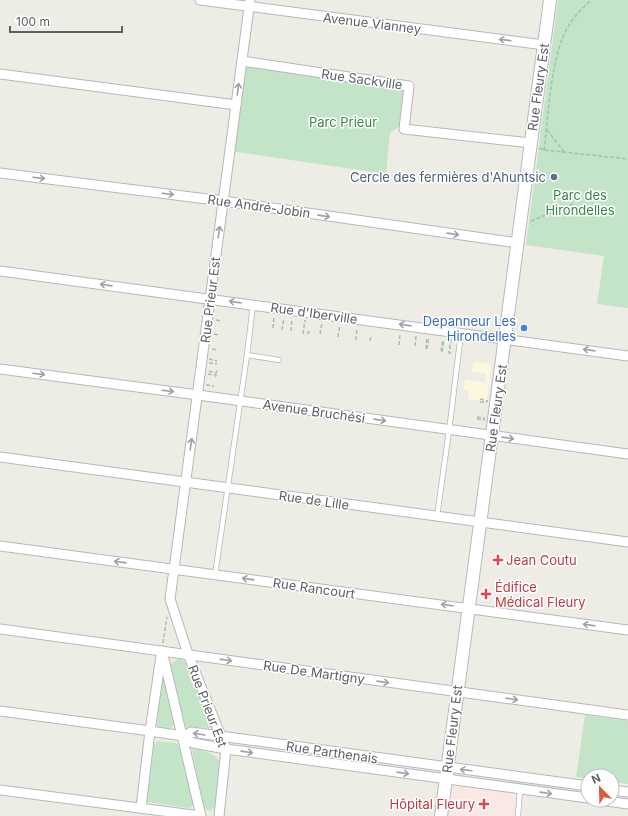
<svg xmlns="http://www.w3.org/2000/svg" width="628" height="816" viewBox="0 0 628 816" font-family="Inter,sans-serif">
<rect width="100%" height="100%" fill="#eeede5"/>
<polygon fill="#fbf8dd" points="474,362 491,364 487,401 468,399 469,390 464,390 465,379 485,383 486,373 472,372"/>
<polygon fill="#f9e8e3" points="448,783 523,792 520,816 444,816"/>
<g fill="#c4e4c8">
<polygon points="558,0 628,0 628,308 597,304 604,256 526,245"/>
<polygon points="242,61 409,86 401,125 390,133 386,174 230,151"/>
<polygon points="180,658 189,665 213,728 186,727 170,668 171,664 176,660"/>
<polygon points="163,677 174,720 174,725 169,729 161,729 157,725 161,679"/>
<polygon points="585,715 628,721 628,784 612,782 612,776 588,776 588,779 576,777"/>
<polygon points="158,741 176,743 180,747 194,802 192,807 188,808 147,802 154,745"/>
<path d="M193,749C204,750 218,754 221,765L215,806L211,811L207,810L204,807L192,751Z"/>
</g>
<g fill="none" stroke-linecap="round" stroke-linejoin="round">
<defs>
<g id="lane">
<polyline points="247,355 279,360"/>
<polyline points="437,517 450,423 461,333"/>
<polyline points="215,575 247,355 253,305"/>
<polyline points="518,816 520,789"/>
</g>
<g id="street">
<polyline points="200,0 544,45"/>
<polyline points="242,61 409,86 404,129 531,143"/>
<polyline points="0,74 236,105"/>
<polyline points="0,173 223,201 518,243"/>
<polyline points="0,271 628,356"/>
<polyline points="0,369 198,395 628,454"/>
<polyline points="0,457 628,542"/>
<polyline points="0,546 628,630"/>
<polyline points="0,629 628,715"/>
<polyline points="162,651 201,816"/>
<polyline points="0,711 150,731 183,736 193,743 226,749 588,798"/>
<polyline points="183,736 191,732 588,786"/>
<polyline points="0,790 201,816"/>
<polyline points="612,790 628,792"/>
<polyline points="600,800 628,804"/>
<polyline points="141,808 150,731 161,656"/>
<polyline points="219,816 226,749 188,654 170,599 250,0"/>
</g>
<polyline id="secondary" points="441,816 550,0"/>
</defs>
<use href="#lane" stroke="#b6b7bb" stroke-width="6"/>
<use href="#street" stroke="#b6b7bb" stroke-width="11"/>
<use href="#secondary" stroke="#b7b9be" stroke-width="14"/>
<g stroke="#9ec4ad" stroke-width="1.5" stroke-dasharray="4 2" stroke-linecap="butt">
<polyline points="547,130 564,152"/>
<polyline points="539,148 544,150 628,159"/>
<path d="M544,150C549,114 550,56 569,25C575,15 583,8 591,0"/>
<polyline points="531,221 573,204"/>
<polyline points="216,320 222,321"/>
<polyline points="273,328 274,316"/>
<polyline points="282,330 284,318"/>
<polyline points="291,331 292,319"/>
<polyline points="214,334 220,335"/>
<polyline points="303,334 305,320"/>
<polyline points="308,334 308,332 311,332"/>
<polyline points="320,334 322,322"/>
<polyline points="338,337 340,325"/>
<polyline points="451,339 449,353 452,353"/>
<polyline points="356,340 357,328"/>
<polyline points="370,341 371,335"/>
<polyline points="399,345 400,333"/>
<polyline points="415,346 416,336"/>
<polyline points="212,349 218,350"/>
<polyline points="426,349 427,337"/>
<polyline points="427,349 429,337"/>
<polyline points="441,351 443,339"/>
<polyline points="442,352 444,340"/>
<polyline points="209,359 217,361"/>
<polyline points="209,363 217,364"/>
<polyline points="209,371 216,373 217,370"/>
<polyline points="208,374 216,375 215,379"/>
<polyline points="206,385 214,386"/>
<polyline points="480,399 488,401"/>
<polyline points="480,402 487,402"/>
<polyline points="477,417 485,418"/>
<polyline points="477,419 485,420"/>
<polyline points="163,643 167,617"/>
</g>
<use href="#lane" stroke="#fff" stroke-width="4.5"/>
<use href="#street" stroke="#fff" stroke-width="9"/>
<use href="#secondary" stroke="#fff" stroke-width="12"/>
</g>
<defs><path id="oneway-shaft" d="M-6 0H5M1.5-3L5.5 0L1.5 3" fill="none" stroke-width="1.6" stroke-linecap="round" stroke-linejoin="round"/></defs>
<g stroke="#9ea0a2">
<use href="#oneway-shaft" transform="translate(505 40) rotate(-173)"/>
<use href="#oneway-shaft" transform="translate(238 89) rotate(-82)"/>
<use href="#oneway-shaft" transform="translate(39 178) rotate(7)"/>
<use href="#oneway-shaft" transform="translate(168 194) rotate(7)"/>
<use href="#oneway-shaft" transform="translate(324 216) rotate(8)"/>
<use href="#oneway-shaft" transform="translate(219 232) rotate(-82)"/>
<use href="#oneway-shaft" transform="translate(453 234) rotate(8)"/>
<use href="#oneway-shaft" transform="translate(106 285) rotate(-172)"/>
<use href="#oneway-shaft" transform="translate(235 302) rotate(-172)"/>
<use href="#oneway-shaft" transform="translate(405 325) rotate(-172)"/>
<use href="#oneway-shaft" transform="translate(589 350) rotate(-172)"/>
<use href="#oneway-shaft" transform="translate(39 374) rotate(7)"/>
<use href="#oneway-shaft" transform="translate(168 391) rotate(7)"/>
<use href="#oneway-shaft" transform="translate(380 420) rotate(8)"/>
<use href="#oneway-shaft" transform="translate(508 438) rotate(8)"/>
<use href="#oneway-shaft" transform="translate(191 444) rotate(-82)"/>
<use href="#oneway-shaft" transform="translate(120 562) rotate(-172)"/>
<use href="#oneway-shaft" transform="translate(248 579) rotate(-172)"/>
<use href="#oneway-shaft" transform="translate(447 605) rotate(-172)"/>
<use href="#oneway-shaft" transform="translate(589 625) rotate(-172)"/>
<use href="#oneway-shaft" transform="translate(226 660) rotate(8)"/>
<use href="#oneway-shaft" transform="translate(383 682) rotate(8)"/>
<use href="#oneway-shaft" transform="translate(512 699) rotate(8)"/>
<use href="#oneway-shaft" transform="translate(199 734) rotate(-171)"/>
<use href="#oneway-shaft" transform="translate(247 752) rotate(8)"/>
<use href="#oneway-shaft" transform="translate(466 770) rotate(-173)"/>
<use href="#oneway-shaft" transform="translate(403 773) rotate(8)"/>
<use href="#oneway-shaft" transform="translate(546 793) rotate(8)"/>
</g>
<circle fill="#5c6f8a" stroke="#fff" stroke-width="1.5" cx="554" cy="177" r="4"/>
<circle fill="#3f7fe0" stroke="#fff" stroke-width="1.5" cx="524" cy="328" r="4"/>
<g fill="#e0444e" stroke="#fff" stroke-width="1.5">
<path d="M496 554h4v4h4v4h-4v4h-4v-4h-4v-4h4z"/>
<path d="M484 588h4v4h4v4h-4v4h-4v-4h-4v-4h4z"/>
<path d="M482 798h4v4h4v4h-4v4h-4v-4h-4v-4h4z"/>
</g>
<g text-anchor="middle" stroke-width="3" stroke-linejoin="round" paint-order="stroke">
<g font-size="13" fill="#5d6064" stroke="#fff">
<text transform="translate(372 23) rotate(7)" y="5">Avenue Vianney</text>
<text transform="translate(362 79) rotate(8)" y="5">Rue Sackville</text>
<text transform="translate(538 87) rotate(-82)" y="5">Rue Fleury Est</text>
<text transform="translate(259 206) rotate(8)" y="5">Rue André-Jobin</text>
<text transform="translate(210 300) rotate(-83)" y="5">Rue Prieur Est</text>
<text transform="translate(314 313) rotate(8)" y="5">Rue d'Iberville</text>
<text transform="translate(496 408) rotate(-82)" y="5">Rue Fleury Est</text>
<text transform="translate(314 411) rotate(8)" y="5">Avenue Bruchési</text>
<text transform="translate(314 500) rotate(8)" y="5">Rue de Lille</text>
<text transform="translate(314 588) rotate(8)" y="5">Rue Rancourt</text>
<text transform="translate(314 672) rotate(8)" y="5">Rue De Martigny</text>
<text transform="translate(208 706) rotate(69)" y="5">Rue Prieur Est</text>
<text transform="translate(452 729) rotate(-83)" y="5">Rue Fleury Est</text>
<text transform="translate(332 752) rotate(8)" y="5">Rue Parthenais</text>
</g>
<g font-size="13" fill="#3d8448" stroke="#fff">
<text x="343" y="127">Parc Prieur</text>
<text x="580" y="200">Parc des<tspan x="580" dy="15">Hirondelles</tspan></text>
</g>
<g font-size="13" fill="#4e5e75" stroke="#fff" text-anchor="end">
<text x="546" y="182">Cercle des fermières d'Ahuntsic</text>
</g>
<g font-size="13" fill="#366cbe" stroke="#fff" text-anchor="end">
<text x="516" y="326">Depanneur Les<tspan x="516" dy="15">Hirondelles</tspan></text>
</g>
<g font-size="13" fill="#be3a42" stroke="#fff" text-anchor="start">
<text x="506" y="565">Jean Coutu</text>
<text x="495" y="592">Édifice<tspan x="495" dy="15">Médical Fleury</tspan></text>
<text x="475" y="809" text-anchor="end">Hôpital Fleury</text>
</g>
</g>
<g transform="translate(600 788) rotate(337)"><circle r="19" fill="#ffffff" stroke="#bebfc1"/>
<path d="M0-3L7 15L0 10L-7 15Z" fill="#db5c3e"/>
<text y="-6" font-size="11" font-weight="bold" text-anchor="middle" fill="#5d6064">N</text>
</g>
<path d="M10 26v6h112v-6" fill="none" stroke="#5d6064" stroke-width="2"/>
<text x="16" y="26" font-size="12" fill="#5d6064" stroke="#ffffff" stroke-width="3" paint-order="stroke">100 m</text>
</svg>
